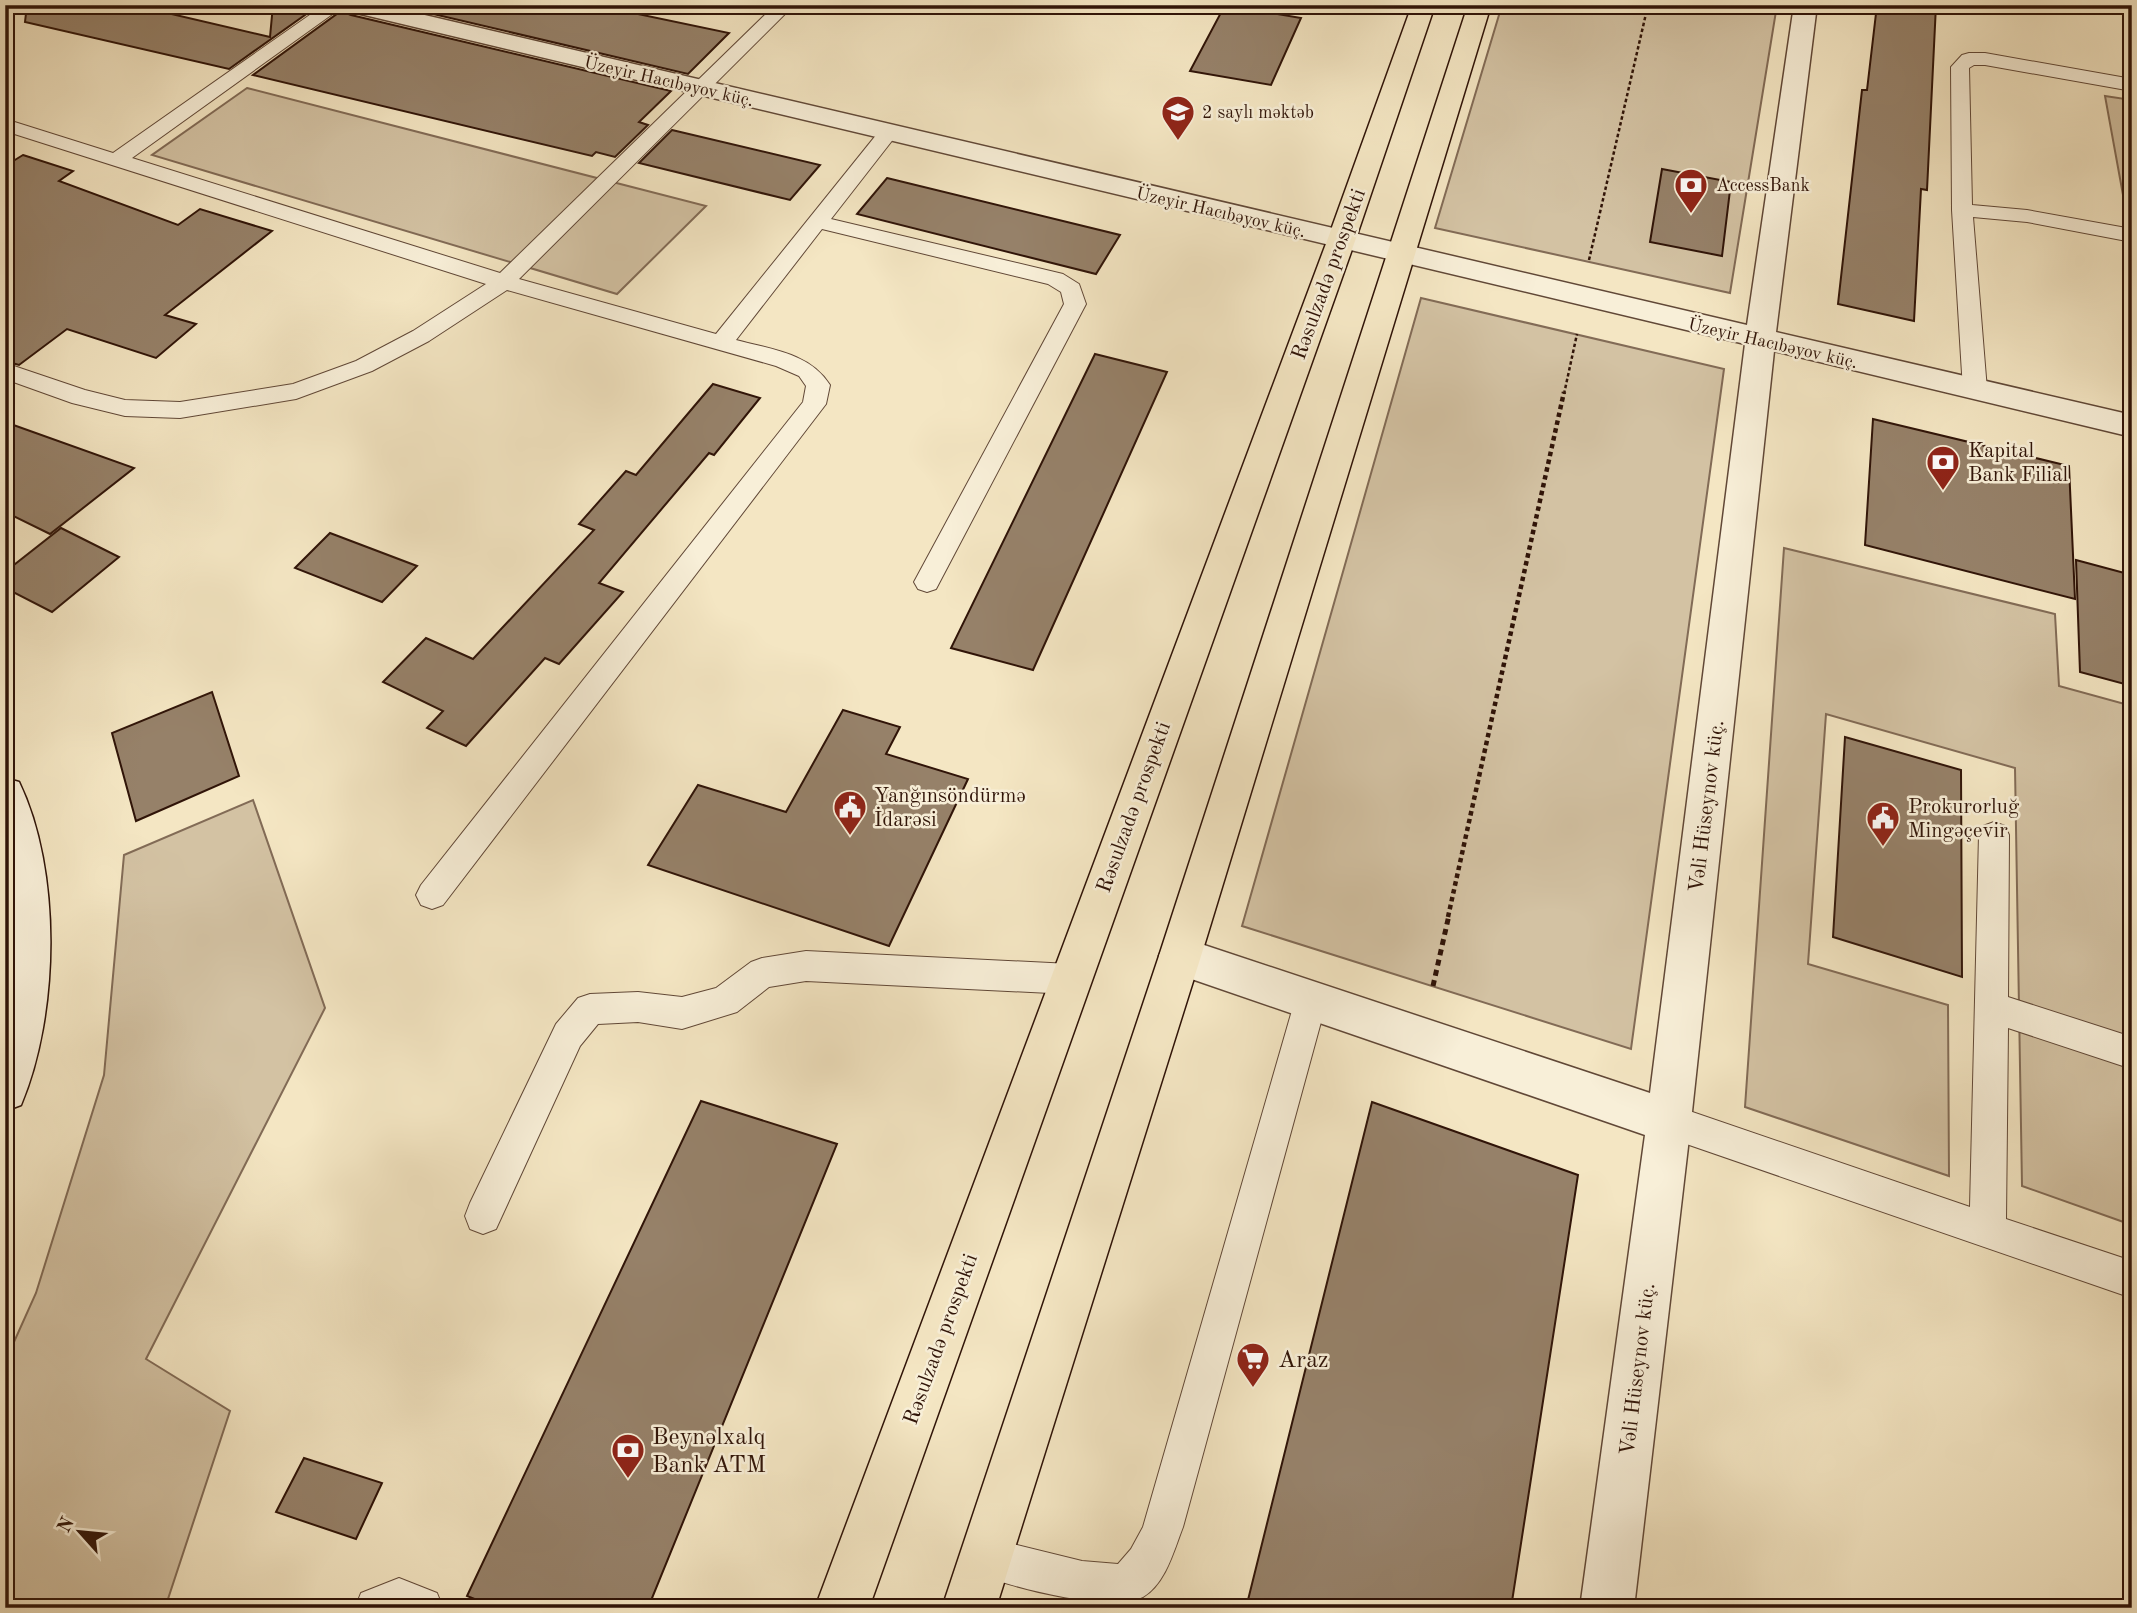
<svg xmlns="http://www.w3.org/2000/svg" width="2137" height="1613" viewBox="0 0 2137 1613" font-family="'Old Standard TT',serif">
<rect width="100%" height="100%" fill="#f4e6c3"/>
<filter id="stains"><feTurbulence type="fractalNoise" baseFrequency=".00286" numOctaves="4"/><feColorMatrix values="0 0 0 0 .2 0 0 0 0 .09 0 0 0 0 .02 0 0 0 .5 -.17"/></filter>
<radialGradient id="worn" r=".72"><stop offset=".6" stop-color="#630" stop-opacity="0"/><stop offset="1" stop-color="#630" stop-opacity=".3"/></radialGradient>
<g fill="#d3c2a3" stroke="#826b56" stroke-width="2">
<polygon points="1502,5 1777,5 1730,293 1435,228"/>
<polygon points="247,88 706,206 617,294 152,155"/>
<polygon points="2105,96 2132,100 2132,218 2127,217"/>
<polygon points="1421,298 1724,369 1631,1049 1242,926"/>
<polygon points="1784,548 2055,614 2059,686 2132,706 2132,1225 2022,1186 2015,768 1826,714 1808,964 1948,1005 1949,1176 1745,1107"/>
<polygon points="253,800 325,1008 146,1359 230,1411 165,1608 5,1608 5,1362 36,1293 104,1075 124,855"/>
</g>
<g fill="#968169" stroke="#301408" stroke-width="2">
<polygon points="27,5 133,5 270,37 273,5 319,5 229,69 25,22"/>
<polygon points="395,5 595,5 729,33 688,74"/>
<polygon points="1225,5 1301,18 1271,85 1190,71"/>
<polygon points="1877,5 1936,5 1927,190 1921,189 1914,321 1838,304 1862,90 1867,90"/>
<polygon points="341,11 351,15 671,91 639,122 648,125 615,157 596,152 592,156 253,75"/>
<polygon points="672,130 820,165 790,200 639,163"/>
<polygon points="23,155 73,171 59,181 178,225 200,209 272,231 165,315 196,324 156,358 67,329 19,365 5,361 5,161 10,163"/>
<polygon points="1662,169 1731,182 1722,256 1650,242"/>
<polygon points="887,178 1120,235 1096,274 857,214"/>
<polygon points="1095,354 1167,372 1033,670 951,648"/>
<polygon points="713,384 760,398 714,455 709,453 599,583 623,592 559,664 545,658 466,746 427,728 443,711 383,682 426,638 473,659 594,530 579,524 626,471 636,475"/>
<polygon points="1873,419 2069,466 2075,599 1865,545"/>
<polygon points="5,422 134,468 50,534 5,512"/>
<polygon points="61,528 119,557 52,612 5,588 5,572"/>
<polygon points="330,533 417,566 382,602 295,568"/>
<polygon points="2076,560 2132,575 2132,686 2080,672"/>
<polygon points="212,692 239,776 136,821 112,733"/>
<polygon points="843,710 900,727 886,754 968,779 889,946 648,865 698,785 786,812"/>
<polygon points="1845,737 1961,770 1962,977 1833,937"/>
<polygon points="701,1101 837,1144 648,1608 497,1608 467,1596"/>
<polygon points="1372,1102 1578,1175 1511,1608 1246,1608"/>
<polygon points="304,1458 382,1483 356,1539 276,1512"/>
</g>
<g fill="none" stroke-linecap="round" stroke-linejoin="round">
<defs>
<g id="lane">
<path d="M324,5H345L132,158L500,273L775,5H794L519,279L716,334L881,129L888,127L898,133L831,219L1063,274L1079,284L1086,304L936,589L927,592L918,589L914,582L1064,304L1061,292L1048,284L822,229L736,340C770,349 810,353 830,385L826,404L443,905L432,909L421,905L416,895L421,885L803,402L806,386L799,376L776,366L507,290L429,341L372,371L296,399L180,418L125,416L72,403L5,379V363L85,390L125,400L180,402L293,384L356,361L413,331L486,284L5,131V119L113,153Z"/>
<polygon points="1969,53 1985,53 2132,79 2132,91 1985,65 1974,65 1969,68 1972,205 2027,210 2132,229 2132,242 2027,222 1973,217 1987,390 1983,396 1975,398 1967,396 1963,390 1952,210 1951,67 1962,55"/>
<polygon points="1994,822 2005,826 2009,835 2008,997 2132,1037 2132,1069 2008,1028 2006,1219 2132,1261 2132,1298 1669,1138 1657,1133 1652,1121 1657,1109 1669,1104 1970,1207 1979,835 1983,826"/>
<polygon points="806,951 1070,964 1081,968 1086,979 1081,990 1070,994 806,981 769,987 737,1012 682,1029 638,1022 598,1024 580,1046 496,1229 483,1234 470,1229 465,1216 470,1203 556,1024 578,998 590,994 638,992 682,997 716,988 751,962 762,958"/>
<path d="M1311,985L1323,989L1327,1000L1183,1527C1174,1550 1166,1583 1143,1597C1107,1613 1009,1587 971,1571L965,1557L971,1543L985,1537L1082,1561L1118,1564L1131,1549L1143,1527L1295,1000L1299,989Z"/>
<polygon points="399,1578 437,1593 443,1608 355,1608 361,1593"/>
</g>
<polygon id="street" points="341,5 382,5 1747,325 1794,5 1817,5 1776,332 2132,415 2132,437 1774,351 1691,1121 1634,1608 1580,1608 1645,1135 1180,975 1165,969 1159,956 1165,943 1180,937 1650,1093 1745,344 352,12 344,10"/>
<path id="secondary" d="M5,778L19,782C62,871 59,1015 21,1105L5,1111V982L9,917L5,869Z"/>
<g id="primary">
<polygon points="1412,5 1435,5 1355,241 869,1608 815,1608 1327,241"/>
<polygon points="1468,5 1491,5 1201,956 996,1608 942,1608 1159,956"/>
</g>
</defs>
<use href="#lane" stroke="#614837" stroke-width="2"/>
<use href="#street" stroke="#614837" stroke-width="3"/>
<use href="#secondary" stroke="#301408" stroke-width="3"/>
<use href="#primary" stroke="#301408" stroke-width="3"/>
<g stroke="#301408" stroke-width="2.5" stroke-dasharray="3.5 2.5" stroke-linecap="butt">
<polyline points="1589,260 1648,5"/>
<polyline points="1564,394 1577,334"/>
</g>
<polyline stroke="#301408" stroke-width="4.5" stroke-dasharray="4.5 3.5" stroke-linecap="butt" points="1448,917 1564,392"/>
<polyline stroke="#301408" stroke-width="5" stroke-dasharray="6 4.5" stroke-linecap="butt" points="1433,986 1449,915"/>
<use href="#lane" fill="#f8efd8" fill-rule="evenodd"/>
<use href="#street" fill="#f8efd8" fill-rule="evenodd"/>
<use href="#secondary" fill="#f8efd8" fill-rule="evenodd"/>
<use href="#primary" fill="#f4e6c3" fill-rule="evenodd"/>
</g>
<defs>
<symbol id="school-pin" viewBox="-11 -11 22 30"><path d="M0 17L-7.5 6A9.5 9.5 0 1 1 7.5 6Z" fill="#8f2418" stroke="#f8efd8"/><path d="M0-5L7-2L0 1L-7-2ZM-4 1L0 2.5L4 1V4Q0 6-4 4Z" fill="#fff"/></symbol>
<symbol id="bank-pin" viewBox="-11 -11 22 30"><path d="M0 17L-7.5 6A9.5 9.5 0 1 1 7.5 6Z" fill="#8f2418" stroke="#f8efd8"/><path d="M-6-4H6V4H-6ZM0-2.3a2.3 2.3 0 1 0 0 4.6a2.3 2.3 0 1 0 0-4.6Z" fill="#fff"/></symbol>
<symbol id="civic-pin" viewBox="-11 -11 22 30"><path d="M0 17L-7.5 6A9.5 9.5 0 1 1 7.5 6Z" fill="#8f2418" stroke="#f8efd8"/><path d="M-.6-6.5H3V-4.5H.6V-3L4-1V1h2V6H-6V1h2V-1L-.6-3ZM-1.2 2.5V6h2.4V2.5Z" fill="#fff"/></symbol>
<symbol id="supermarket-pin" viewBox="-11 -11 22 30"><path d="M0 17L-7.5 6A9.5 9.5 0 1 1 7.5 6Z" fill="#8f2418" stroke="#f8efd8"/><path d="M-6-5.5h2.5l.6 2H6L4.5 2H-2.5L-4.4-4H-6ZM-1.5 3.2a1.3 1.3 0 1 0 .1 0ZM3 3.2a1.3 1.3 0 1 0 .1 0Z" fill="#fff"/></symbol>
</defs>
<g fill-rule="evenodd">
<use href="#school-pin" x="1159" y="93" width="38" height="52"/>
<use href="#bank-pin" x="1672" y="166" width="38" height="52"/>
<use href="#bank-pin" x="1924" y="443" width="38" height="52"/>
<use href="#civic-pin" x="831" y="788" width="38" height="52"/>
<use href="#civic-pin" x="1864" y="799" width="38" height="52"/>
<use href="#supermarket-pin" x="1234" y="1340" width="38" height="52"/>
<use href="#bank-pin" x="609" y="1431" width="38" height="52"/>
</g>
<g text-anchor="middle" stroke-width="5" stroke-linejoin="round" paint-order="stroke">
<g font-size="18" fill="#301408" stroke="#f8efd8">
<text transform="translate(669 81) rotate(13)" y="6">Üzeyir Hacıbəyov küç.</text>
<text transform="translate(1221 212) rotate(13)" y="6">Üzeyir Hacıbəyov küç.</text>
<text transform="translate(1773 343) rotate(13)" y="6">Üzeyir Hacıbəyov küç.</text>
</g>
<g font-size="18" fill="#301408" stroke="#f8efd8" text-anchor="start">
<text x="1202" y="118">2 saylı məktəb</text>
<text x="1716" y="191">AccessBank</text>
</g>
<g font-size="21" fill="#301408" stroke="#f8efd8">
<text transform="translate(1328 274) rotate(-70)" y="7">Rəsulzadə prospekti</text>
<text transform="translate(1706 806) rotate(-83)" y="7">Vəli Hüseynov küç.</text>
<text transform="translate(1133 807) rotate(-70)" y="7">Rəsulzadə prospekti</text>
<text transform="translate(940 1339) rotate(-70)" y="7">Rəsulzadə prospekti</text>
<text transform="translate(1637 1369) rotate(-83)" y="7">Vəli Hüseynov küç.</text>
</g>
<g font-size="21" fill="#301408" stroke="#f8efd8" text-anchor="start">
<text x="1968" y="457">Kapital<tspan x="1968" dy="24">Bank Filial</tspan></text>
<text x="874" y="802">Yanğınsöndürmə<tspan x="874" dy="24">İdarəsi</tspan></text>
<text x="1908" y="813">Prokurorluğ<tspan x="1908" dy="24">Mingəçevir</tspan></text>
</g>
<g font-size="24" fill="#301408" stroke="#f8efd8" text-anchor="start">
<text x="1278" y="1367">Araz</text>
<text x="652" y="1444">Beynəlxalq<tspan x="652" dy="28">Bank ATM</tspan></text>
</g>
</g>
<rect width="2137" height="1613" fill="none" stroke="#f4e6c3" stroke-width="28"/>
<rect x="7" y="7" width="2123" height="1599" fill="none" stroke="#301408" stroke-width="3.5"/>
<rect x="14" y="14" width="2109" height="1585" fill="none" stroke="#301408" stroke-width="2"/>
<g transform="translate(80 1532) rotate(297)" stroke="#f8efd8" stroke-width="5" paint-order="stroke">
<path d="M0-5L12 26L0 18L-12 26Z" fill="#301408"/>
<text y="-10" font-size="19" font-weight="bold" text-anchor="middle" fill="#301408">N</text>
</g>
<rect width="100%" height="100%" filter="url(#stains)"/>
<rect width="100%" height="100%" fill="url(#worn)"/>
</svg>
